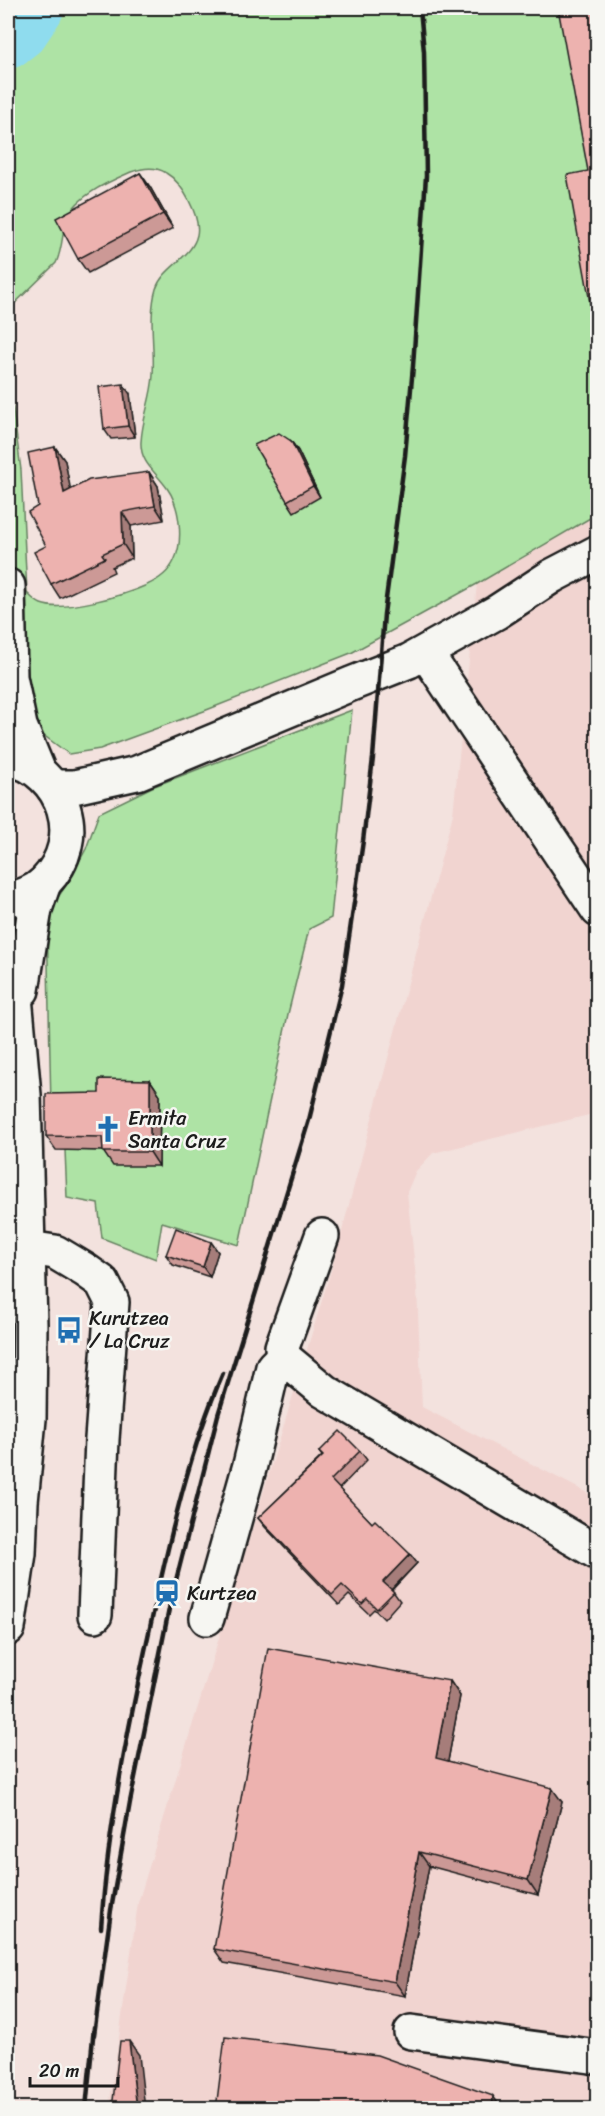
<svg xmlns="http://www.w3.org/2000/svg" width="605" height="2116" viewBox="0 0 605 2116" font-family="Sriracha,sans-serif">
<rect width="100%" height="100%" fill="#f3e2de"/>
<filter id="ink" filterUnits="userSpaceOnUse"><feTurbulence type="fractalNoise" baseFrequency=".0167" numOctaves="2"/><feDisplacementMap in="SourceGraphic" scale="12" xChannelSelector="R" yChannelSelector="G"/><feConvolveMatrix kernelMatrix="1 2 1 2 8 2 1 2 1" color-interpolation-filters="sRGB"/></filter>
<g filter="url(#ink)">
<polygon fill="#f1d4d0" points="597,514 597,1113 433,1153 416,1171 407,1192 417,1288 422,1407 597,1498 597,2108 109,2108 138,1903 334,1261 453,814 477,584"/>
<g fill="#aee3a5" stroke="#658060" stroke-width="1.5">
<path d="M8,8H597V514L477,584L351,653L204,711L100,749L69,754L8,709V371L21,470L27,593C31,597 36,602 41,604C64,613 125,595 147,585C158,580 169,572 174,561C184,541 180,506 167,488C156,472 140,463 141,442C142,419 152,397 153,375C155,347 148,316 156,289C163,267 192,258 197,235C201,217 182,182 166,173C156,166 142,168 131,172C108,182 72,197 65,224C62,237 62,250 56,263L8,310Z"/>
<polygon points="352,710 331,918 309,929 288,1014 239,1245 162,1222 156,1259 102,1238 98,1204 67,1198 65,1150 112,1151 159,1166 51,1107 47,914 68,882 86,849 99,813 152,787"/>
</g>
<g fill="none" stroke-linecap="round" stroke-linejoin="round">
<g stroke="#618f9a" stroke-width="9">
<polyline points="597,2024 595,1966 598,1961"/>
<polyline points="593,2108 593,2102"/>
</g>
<polyline stroke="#8fdcee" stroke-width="52" points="8,43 22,32 38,8"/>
<defs>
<g id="minor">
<polyline points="8,586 10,677 20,726 39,772"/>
<polyline points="426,653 598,910"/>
<path d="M8,758C65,771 87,839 45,882C35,892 21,897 8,900"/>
<polyline points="53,787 74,787 137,773 351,684 409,661 497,612 552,576 598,552"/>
<polyline points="8,954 13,975 24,1095 30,1325 29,1419 21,1502 19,1553 8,1628"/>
<polyline points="22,990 35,909 44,883"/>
<polyline points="322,1236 282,1347 283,1357 324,1391 598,1553"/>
<polyline points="28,1248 55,1252 85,1270 102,1282 112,1302 102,1439 95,1615"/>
<polyline points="207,1618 250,1465 273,1367 283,1357"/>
<polyline points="411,2032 598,2057"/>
</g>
</defs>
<use href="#minor" stroke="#1c1c1c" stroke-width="38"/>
<use href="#minor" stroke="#f6f6f2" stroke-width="33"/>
<g stroke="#1c1c1c" stroke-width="4.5">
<path d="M101,1928C108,1825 129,1723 151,1623C170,1538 188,1454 223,1373"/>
<polyline points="94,2035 111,1910 130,1802 170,1604 218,1415 309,1120 342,985 363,841 373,758 384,614 405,456 413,366 426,176 424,52 420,8"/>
<polyline points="86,2108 94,2027"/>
</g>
</g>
<g fill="#cc9996" stroke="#1c1c1c" stroke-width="1.5">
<polygon points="597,8 597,317 591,308 588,171"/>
<polygon points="140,173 150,187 173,228 88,273 78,259"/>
<polygon points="130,394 135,437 111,439 104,429"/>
<polygon points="291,441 298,451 320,497 294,512 287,501"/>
<polygon points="55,447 65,461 70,490 149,472 158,486 164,520 131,526 132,558 112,567 114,572 60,598 51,584 46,546 38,506"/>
<polygon points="150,1080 160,1095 159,1166 113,1166 103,1151 56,1150 46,1136 99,1093"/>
<polygon points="211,1242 218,1252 210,1277 173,1265 166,1255"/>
<polygon points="360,1451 367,1460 339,1489 372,1523 417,1563 392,1590 400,1601 384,1619 374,1609 369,1614 349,1595 339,1605 265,1527 258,1518 322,1456 319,1452"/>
<polygon points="450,1681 460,1696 448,1761 562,1802 538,1895 429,1866 405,1996 224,1963 214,1949"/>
</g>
<g fill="#a67d7a" stroke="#1c1c1c" stroke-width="1.5">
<polygon points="140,173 150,187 173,228 163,214"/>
<polygon points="123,384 130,394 135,437 128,426"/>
<polygon points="291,441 298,451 320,497 313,486"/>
<polygon points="55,447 65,461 74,507 64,493"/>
<polygon points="149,472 158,486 164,520 155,506"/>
<polygon points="122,512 131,526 132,558 123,544"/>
<polygon points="150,1080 160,1095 159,1166 150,1152"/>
<polygon points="211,1242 218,1252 210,1277 203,1267"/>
<polygon points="410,1554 417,1563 390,1591 383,1582"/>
<polygon points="450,1681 460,1696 446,1772 436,1758"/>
<polygon points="552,1788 562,1802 538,1895 528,1880"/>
<polygon points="419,1852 429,1866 405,1996 395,1982"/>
<polygon points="129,2041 139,2055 145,2109 137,2109"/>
<polygon points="493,2096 502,2109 492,2109"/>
</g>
<g fill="#edb2af" stroke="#1c1c1c" stroke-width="1.5">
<polygon points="558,8 597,8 597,307 591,308 567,175 588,171"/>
<polygon points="140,173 163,214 78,259 56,218"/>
<polygon points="123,384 128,426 104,429 99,387"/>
<polygon points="279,433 291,441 313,486 287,501 254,445"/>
<polygon points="55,447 64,493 89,480 149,472 155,506 122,512 123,544 102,554 105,558 51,584 34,552 46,546 28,512 38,506 28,453"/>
<polygon points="99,1079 150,1080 150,1152 103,1152 102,1137 46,1136 46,1094 99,1093"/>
<polygon points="176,1228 211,1242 203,1267 166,1255"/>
<polygon points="340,1431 360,1451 331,1480 372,1523 375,1520 410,1554 383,1582 394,1592 377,1609 367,1599 362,1604 342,1585 332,1595 258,1518 323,1456 319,1452"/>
<polygon points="268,1648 450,1681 436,1758 552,1788 528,1880 419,1852 395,1982 214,1949"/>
<polygon points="225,2037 377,2055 493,2096 492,2109 216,2109"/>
<polygon points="120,2041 129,2041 137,2109 112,2109"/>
</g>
</g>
<defs>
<symbol id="church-bare" viewBox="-9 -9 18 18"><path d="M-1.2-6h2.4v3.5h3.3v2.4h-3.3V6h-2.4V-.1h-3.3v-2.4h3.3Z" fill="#1f6fb2" stroke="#f6f6f2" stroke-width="2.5" paint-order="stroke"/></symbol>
<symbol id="bus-bare" viewBox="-9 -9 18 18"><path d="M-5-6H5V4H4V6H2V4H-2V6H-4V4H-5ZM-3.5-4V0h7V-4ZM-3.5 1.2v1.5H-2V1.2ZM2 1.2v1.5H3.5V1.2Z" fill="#1f6fb2" stroke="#f6f6f2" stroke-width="2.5" paint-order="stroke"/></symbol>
<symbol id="station-bare" viewBox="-9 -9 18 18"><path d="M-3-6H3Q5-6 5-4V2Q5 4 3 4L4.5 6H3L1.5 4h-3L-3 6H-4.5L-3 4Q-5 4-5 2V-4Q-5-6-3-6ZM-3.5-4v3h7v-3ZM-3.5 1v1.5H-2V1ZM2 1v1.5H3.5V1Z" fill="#1f6fb2" stroke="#f6f6f2" stroke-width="2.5" paint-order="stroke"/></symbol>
</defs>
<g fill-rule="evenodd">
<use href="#church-bare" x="89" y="1110" width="38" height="38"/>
<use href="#bus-bare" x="50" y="1311" width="38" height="38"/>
<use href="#station-bare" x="148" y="1574" width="38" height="38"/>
</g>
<g text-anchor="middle" stroke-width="5" stroke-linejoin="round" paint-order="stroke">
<g font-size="20" fill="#1c1c1c" stroke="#f6f6f2" text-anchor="start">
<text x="128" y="1125">Ermita<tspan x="128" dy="23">Santa Cruz</tspan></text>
<text x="89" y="1325">Kurutzea<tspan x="89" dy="23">/ La Cruz</tspan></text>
<text x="187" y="1600">Kurtzea</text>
</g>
</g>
<rect width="605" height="2116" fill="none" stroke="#f6f6f2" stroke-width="30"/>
<rect x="15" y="15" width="575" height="2086" fill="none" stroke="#1c1c1c" stroke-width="2" filter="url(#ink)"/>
<path d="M30 2077v9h88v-9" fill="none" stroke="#1c1c1c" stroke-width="3"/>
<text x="39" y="2077" font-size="18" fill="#1c1c1c" stroke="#f6f6f2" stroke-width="4.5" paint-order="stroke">20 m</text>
</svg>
